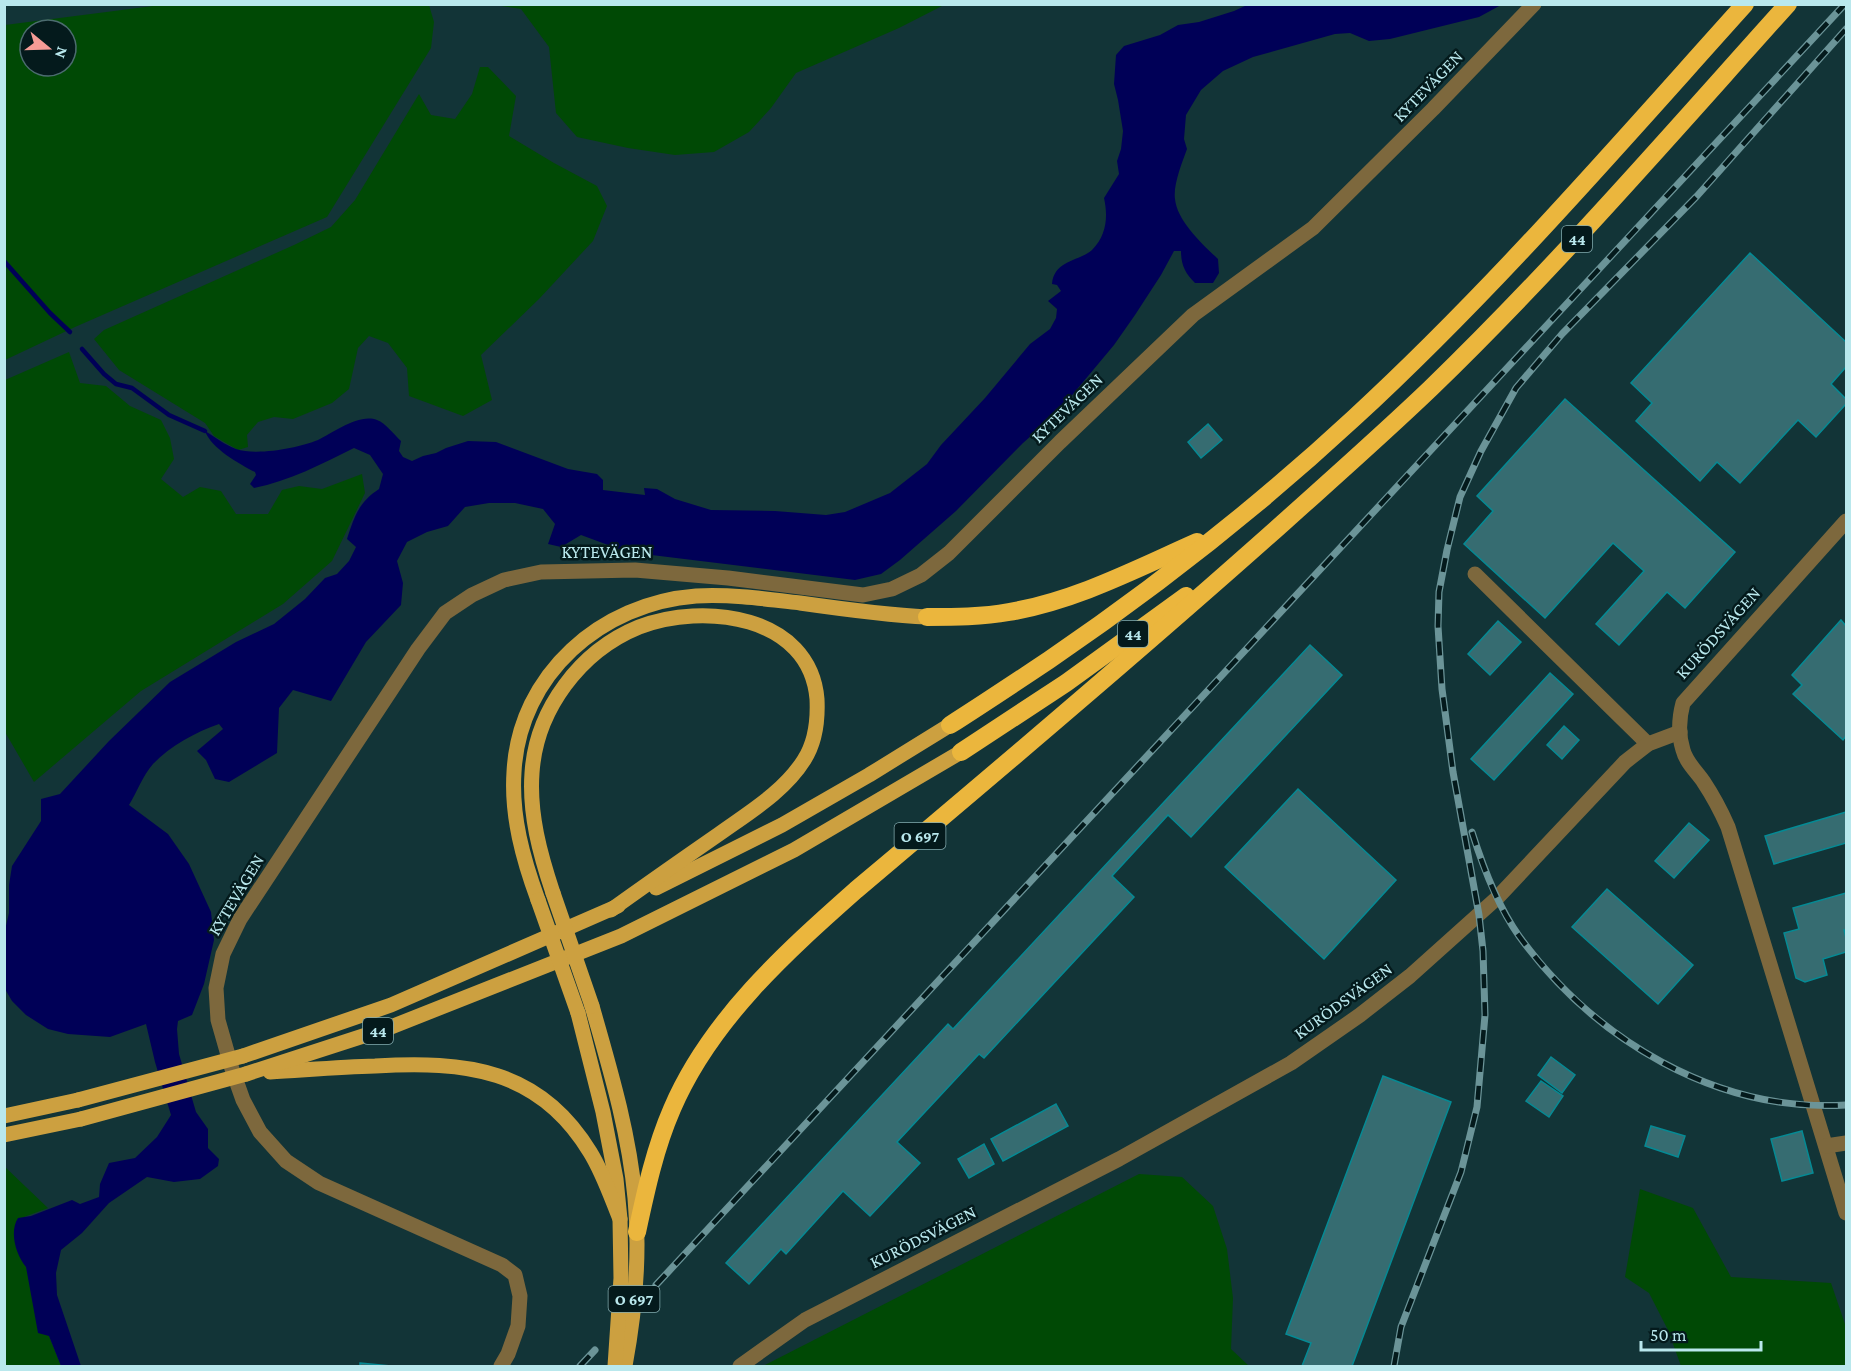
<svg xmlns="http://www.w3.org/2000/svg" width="1851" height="1371" viewBox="0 0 1851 1371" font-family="'Crimson Pro',serif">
<rect width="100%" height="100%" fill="#123437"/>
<g fill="#004905" fill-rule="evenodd">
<path d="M161,5H429L434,22L431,48L327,217L75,327L5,360V25ZM30,30H66V66H30Z"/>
<polygon points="494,5 944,5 899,28 796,73 771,108 749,132 714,152 675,155 628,148 577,137 556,113 549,47 521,9"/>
<polygon points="480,67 488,67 516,96 509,136 554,163 597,186 607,206 593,241 539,299 481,355 492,400 463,416 409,396 407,368 388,343 369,336 358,348 349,389 332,403 293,419 274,417 258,422 247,435 248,447 238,450 214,436 205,423 119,370 94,339 104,330 294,245 331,227 355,200 419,94 431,115 455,119 472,94"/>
<polygon points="69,352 80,383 106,386 130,406 161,420 170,438 174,459 161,479 183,497 200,487 221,491 236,514 268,514 282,490 299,486 322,489 362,474 365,493 332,561 283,604 141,691 34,782 5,732 5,380"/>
<polygon points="4,1166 48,1208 24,1217 49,1336 61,1366 5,1366"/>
<polygon points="1139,1174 1182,1177 1213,1206 1227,1249 1233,1298 1231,1349 1249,1366 763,1366"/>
<polygon points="1640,1189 1693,1208 1731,1277 1831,1283 1846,1327 1846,1366 1681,1366 1668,1330 1649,1293 1625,1277"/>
</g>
<path fill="#000057" d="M1247,5H1501L1479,17L1390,39L1369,41L1350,33L1335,34L1253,57L1223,71L1201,90L1186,115L1184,139L1187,149C1182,163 1173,185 1175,199C1177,221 1203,245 1218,259L1219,273L1213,283H1195C1185,273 1181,265 1181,251H1174L1161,275L1135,315L1114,345L1058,412L1023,443L956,511L900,560L881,574L855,580L627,552L581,535L561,547L548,544L555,524L543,509L515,503H489L465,507L448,526L427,532L407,542L397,561L403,583L401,605L366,642L331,701L293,690L279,708L277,753L229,782L215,779L206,760L197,751L223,729L219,724C196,732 170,746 153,764C143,775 137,792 129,805L168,834L189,864L211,912L214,940L204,984L192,1015L178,1021L177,1029L179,1054L196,1112L208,1129V1148L219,1159L218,1166L200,1179L174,1182L147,1177L109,1203L82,1233L61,1250L56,1273L57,1295L81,1366H61L49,1336L38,1333L26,1267C16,1255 9,1232 18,1218L31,1216L72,1200L80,1204L99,1197L100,1184L109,1163L135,1158L157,1137L171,1115L155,1062L146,1024L110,1037L68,1034L48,1029L26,1015L12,1001L5,989V930L9,913V885L12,866L41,821V799L60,794L109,741L170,682L236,642L274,624L305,599L325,578L337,574L349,561L356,547L347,539C354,517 359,502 379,489L383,474L370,455L354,448C322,464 289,481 254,488L250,484L256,475L255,472C239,464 211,448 205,431C215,437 225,445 236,449C257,456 298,448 318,440C333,433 359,413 377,420C386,423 394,435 401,441L399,451L403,457L412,461L423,456L436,453L446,448L468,441L496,442L568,469L597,474L603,480V490L645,495L644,488L657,489L675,499L711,510L775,511L826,515L845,512L890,493L927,464L941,445L985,398L1030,344L1050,329L1056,318L1057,309L1048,301L1061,291L1057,285L1052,284C1054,260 1080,261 1092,250C1107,235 1108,216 1104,198L1119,174L1117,161L1121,149L1123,131L1118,100L1114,84L1116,55L1124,46L1160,35L1178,25L1199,22L1234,11Z"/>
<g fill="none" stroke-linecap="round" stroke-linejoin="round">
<g stroke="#000057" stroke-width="4.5">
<polyline points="4,261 50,313 70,332"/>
<polyline points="82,349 104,374 116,384 132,388 169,415 205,431"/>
</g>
</g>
<g fill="#366c71" stroke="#058a94" stroke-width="1.5">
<polygon points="1750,253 1846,342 1846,367 1831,384 1846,399 1846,404 1816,437 1798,420 1740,483 1717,462 1700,481 1636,421 1652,403 1631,383"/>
<polygon points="1565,399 1735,552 1685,608 1667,592 1619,645 1596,624 1644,571 1613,543 1545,618 1464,544 1493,511 1477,496"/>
<polygon points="1208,424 1222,440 1201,458 1188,442"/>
<polygon points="1841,620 1846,626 1846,736 1843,740 1793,694 1802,685 1792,675"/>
<polygon points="1498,621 1521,642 1490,675 1468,654"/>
<polygon points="1310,645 1342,675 1191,837 1168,815 1112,876 1134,897 984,1058 979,1054 897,1142 920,1163 870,1216 843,1191 786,1254 781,1249 749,1284 726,1263 948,1024 953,1029"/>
<polygon points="1550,673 1573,694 1494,780 1471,759"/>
<polygon points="1564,726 1579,740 1562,759 1547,745"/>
<polygon points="1298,789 1396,880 1324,959 1225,867"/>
<polygon points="1846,812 1846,843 1774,864 1765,836"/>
<polygon points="1689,823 1709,840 1674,878 1655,861"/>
<polygon points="1607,889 1693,965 1658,1004 1572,927"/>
<polygon points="1846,893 1846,930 1844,930 1846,938 1846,952 1823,959 1827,975 1805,982 1796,978 1784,933 1799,929 1793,908"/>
<polygon points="1551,1057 1575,1075 1562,1093 1538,1075"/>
<polygon points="1383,1076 1451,1102 1352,1366 1302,1366 1311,1343 1286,1334"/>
<polygon points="1541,1081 1563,1096 1549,1117 1526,1101"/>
<polygon points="1056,1104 1068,1126 1003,1161 991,1139"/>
<polygon points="1651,1126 1685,1136 1678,1157 1645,1146"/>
<polygon points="1802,1131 1813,1173 1782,1181 1771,1139"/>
<polygon points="984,1144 994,1164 969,1178 958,1159"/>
<polygon points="360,1363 391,1366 360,1366"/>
</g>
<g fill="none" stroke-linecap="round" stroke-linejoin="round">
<g stroke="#7d683d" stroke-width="15">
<path d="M1846,521L1683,703C1679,718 1678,734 1683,750C1686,762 1696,771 1703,781C1713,796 1721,811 1728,827L1846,1213"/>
<polyline points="1475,574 1648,744"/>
<polyline points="1826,1146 1846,1143"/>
<polyline points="501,1366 508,1354 518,1326 520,1296 515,1275 502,1265 319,1183 286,1161 260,1132 243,1100 232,1069 218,1020 216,988 223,954 240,919 418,649 445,613 472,595 504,580 541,572 635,570 728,578 863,595 892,589 921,575 949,553 1060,442 1193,315 1313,228 1433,109 1534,4"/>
<polyline points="740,1366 805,1320 1119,1159 1291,1063 1360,1015 1410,976 1497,898 1625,762 1648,744 1680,732"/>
</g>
<g stroke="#cca040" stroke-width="15">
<polyline points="656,888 782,825 869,775 950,725"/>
<path d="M553,893C540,854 529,814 532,773C536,710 580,651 639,627C703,602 810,615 817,699C818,720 815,743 804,760C784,792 748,813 719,834C683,859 647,884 611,910"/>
<path d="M538,900C523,859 511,816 514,772C519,674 602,603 696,596C731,594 766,599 800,603C842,609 884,615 927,617"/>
<path d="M592,1006C610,1069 629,1132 635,1198C640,1253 635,1312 625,1366"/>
<polyline points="578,1013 603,1112 616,1179 620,1219 621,1278 615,1366"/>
<polyline points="243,1056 391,1005 618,906"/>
<path d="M270,1072C305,1070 340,1067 375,1066C465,1061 539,1068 590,1152C603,1173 611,1197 620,1219"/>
<polyline points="246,1074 391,1027 621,936 794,850 961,752"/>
<polyline points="4,1116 78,1100"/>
<polyline points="4,1135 81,1119"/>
</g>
<g stroke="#ebb63d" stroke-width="18">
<path d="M927,617C954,617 982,617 1009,612C1075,601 1136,569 1197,542"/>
<path d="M950,725C983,704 1016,682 1049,660C1156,587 1259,506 1354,418C1494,289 1618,145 1745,4"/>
<polyline points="961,752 1066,683 1186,596"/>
<path d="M637,1232C646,1190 655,1148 672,1109C710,1020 786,952 856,890C1000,769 1143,648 1283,523C1333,478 1383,434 1431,388C1557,266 1671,134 1788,4"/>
</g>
<defs>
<g id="rail">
<path d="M1472,832C1483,867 1497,905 1519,936C1594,1039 1716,1113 1846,1105"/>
<polyline points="656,1285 1845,4"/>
<polyline points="580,1366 595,1350"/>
<polyline points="1394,1366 1401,1327 1461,1172 1477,1107 1485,1015 1483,951 1479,915 1453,772 1442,689 1438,626 1439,592 1447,550 1460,497 1481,451 1516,388 1562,334 1697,196 1846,29"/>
</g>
</defs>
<use href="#rail" stroke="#6b9498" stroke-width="7"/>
<use href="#rail" stroke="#041a1c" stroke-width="4.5" stroke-dasharray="14" stroke-linecap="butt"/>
<g stroke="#cca040" stroke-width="15">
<polyline points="553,893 592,1006"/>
<polyline points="538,900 578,1013"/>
<polyline points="78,1100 243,1056"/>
<polyline points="81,1119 246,1074"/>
</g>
</g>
<g text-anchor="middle" stroke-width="5" stroke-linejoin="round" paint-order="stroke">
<g fill="#041a1c" stroke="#83aaae" stroke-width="1.5">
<rect x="1562" y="226" width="30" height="26" rx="4.5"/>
<rect x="1118" y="621" width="30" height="26" rx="4.5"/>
<rect x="894.5" y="823" width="51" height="26" rx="4.5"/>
<rect x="363" y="1018" width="30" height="26" rx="4.5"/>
<rect x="608.5" y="1286" width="51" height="26" rx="4.5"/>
</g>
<g font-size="16" font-weight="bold" fill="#b9e8ed">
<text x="1577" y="245">44</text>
<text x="1133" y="640">44</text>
<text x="920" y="842">O 697</text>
<text x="378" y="1037">44</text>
<text x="634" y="1305">O 697</text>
</g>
<g font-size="18" fill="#b9e8ed" stroke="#041a1c">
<text transform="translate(1428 86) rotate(-46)" y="6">KYTEVÄGEN</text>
<text transform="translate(1067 408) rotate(-44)" y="6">KYTEVÄGEN</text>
<text x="607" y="558">KYTEVÄGEN</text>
<text transform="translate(1718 633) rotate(-48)" y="6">KURÖDSVÄGEN</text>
<text transform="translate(236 895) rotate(-59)" y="6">KYTEVÄGEN</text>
<text transform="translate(1343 1001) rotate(-36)" y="6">KURÖDSVÄGEN</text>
<text transform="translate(923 1237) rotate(-27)" y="6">KURÖDSVÄGEN</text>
</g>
</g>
<rect width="1851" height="1371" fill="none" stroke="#b9e8ed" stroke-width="12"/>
<g transform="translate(48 48) rotate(109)"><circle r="28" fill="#041a1c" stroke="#4c6c70" stroke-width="1.5"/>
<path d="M0-4.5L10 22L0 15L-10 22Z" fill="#f59c96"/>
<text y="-9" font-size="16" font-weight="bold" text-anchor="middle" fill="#b9e8ed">N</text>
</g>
<path d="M1641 1341v9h120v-9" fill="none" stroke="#b9e8ed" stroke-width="3"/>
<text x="1650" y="1341" font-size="18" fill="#b9e8ed" stroke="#041a1c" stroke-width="4.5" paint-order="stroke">50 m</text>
</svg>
